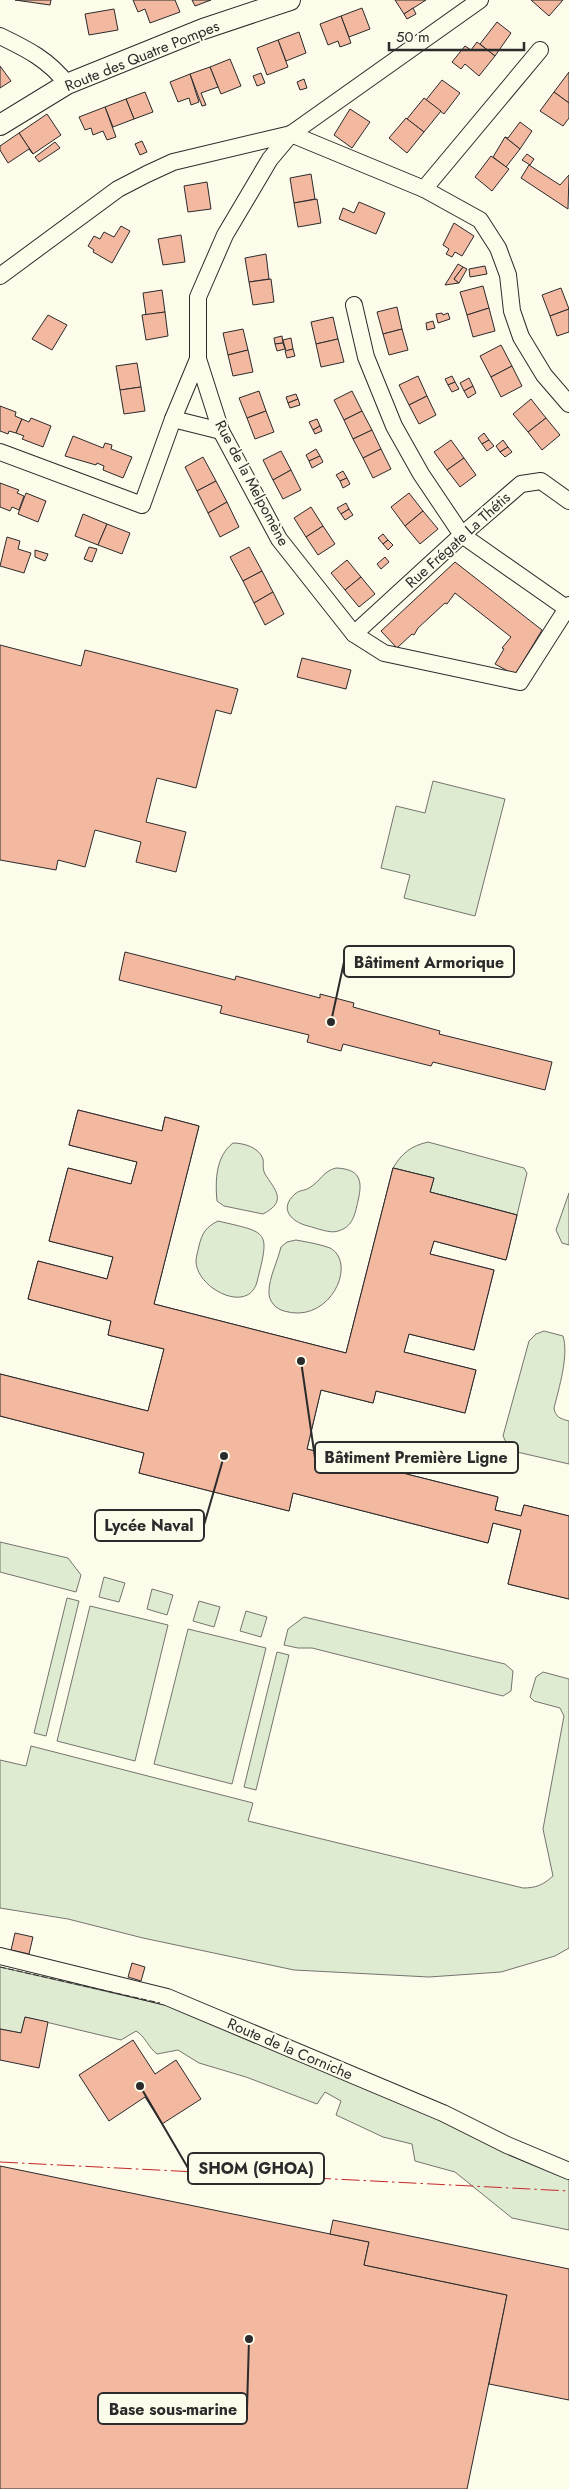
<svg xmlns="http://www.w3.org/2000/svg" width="569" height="2489" viewBox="0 0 569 2489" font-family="Jost,sans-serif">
<rect width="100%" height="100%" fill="#fdfbea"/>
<g fill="#deebd1" stroke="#74746e">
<polygon points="433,781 505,799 475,916 404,898 410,875 381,868 396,806 425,813"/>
<path d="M428,1142L524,1168L527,1173L517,1215L430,1192L433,1178L393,1168C402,1153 411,1146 428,1142Z"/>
<path d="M233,1143C243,1143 259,1147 263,1159C264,1164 262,1168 265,1174C275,1190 288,1201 263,1214L224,1206L217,1201C215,1180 216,1156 233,1143Z"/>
<path d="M336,1168C360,1169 363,1180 358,1201C355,1214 353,1227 338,1231C331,1234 316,1228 308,1226C292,1222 278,1209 295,1194C299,1190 304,1191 309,1188C320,1182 323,1171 336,1168Z"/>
<polygon points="569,1193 569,1245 562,1243 556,1230"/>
<path d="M218,1221C269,1233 270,1230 257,1282C248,1315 196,1288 196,1261C196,1257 198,1251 199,1246C202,1233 206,1227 218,1221Z"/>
<path d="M296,1240C306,1242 320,1244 330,1248C358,1263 330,1325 284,1311C276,1309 268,1301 269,1291C269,1278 278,1260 281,1247L287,1242Z"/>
<path d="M544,1331L563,1336C569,1355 559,1388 554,1408C555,1417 561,1419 569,1421V1464L517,1452L508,1446L503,1436L529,1341L536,1334Z"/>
<polygon points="0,1542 68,1558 81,1575 76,1592 0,1572"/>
<polygon points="104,1577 125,1583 119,1602 99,1597"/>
<polygon points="152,1589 173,1595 167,1615 147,1609"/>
<polygon points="67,1598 79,1601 46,1736 34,1733"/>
<polygon points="199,1601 220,1607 214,1627 193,1621"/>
<polygon points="90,1606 168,1625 135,1761 57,1741"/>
<polygon points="246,1611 267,1617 261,1637 240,1631"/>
<polygon points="304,1617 505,1664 513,1671 511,1691 503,1696 312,1648 298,1648 284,1645 288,1629"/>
<polygon points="188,1629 266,1648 232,1784 154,1764"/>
<polygon points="277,1652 289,1655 256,1790 244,1787"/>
<path d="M543,1672L569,1679V1948L555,1956L501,1972L429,1977L294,1970L143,1938L68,1919L0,1908V1760L26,1766L31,1746L253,1803L248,1821L523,1888C536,1888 543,1885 553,1876L543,1829L564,1716L560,1708L534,1701L530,1697L536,1677Z"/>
<path d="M0,1967L178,2008L461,2126L503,2152L569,2177V2230L512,2218L455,2172L415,2161L412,2144L383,2137L336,2115L341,2101L325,2092L317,2104L246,2077L199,2063L178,2050L157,2054C148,2047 145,2036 136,2031L121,2040L25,2017L21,2033L0,2029Z"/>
</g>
<g fill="#f2b8a0" stroke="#2b2b2b">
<polygon points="15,0 51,0 50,5"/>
<polygon points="133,0 175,0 180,12 150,23 145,9 138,12"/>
<polygon points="192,0 211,0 195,6"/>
<polygon points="395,0 426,0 404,14"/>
<polygon points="531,0 563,0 549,16"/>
<polygon points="362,8 370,29 349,37 341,16"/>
<polygon points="413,8 416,14 407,19 404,14"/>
<polygon points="114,9 118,30 89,35 85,14"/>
<polygon points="341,16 351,43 340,47 338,41 328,45 320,24"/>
<polygon points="497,22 511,33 495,56 480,44"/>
<polygon points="299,32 306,53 286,61 278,40"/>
<polygon points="278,40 288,67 267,75 257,48"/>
<polygon points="477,42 495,56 479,76 465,64 461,69 452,62 465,46 471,50"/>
<polygon points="230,59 241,86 221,94 210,67"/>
<polygon points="0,66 11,81 0,88"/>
<polygon points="210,67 218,87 201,93 206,105 202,106 190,74"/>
<polygon points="569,72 569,103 554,92"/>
<polygon points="261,73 265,83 257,86 253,76"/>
<polygon points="190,74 199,102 191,105 189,98 178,102 170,82"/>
<polygon points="304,79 307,88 300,90 297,82"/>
<polygon points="442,80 460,93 444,114 426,100"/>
<polygon points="145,92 153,112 134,119 126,99"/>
<polygon points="554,92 569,103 569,118 563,126 540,111"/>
<polygon points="424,98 441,111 424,132 407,119"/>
<polygon points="126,99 134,119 113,127 105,107"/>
<polygon points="105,107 116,137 107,140 103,131 93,135 91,128 85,130 79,117"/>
<polygon points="350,109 370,122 352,148 334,135"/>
<polygon points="47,114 61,135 33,154 19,133"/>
<polygon points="406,118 424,132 407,153 389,138"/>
<polygon points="520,122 532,131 520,149 505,137 508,138"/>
<polygon points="19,133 33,154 29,149 8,163 0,150 0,146"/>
<polygon points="505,137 520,149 506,167 493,157"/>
<polygon points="142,141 147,152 140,155 135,144"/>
<polygon points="55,142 60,148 39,162 35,157"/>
<polygon points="527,154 534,159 530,165 522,160"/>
<polygon points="491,156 509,169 492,191 475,177"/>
<polygon points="529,165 560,185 569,175 568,209 521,178"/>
<polygon points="311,174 315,199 294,203 290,178"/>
<polygon points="207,182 211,209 188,212 184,186"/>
<polygon points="317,199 321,223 298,227 294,203"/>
<polygon points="359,202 385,213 376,234 339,219 343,208 354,213"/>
<polygon points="454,223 474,236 462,256 455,252 452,257 446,254 449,249 443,245"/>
<polygon points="121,226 130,231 112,263 93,252 94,250 88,246 94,236 100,239 104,232 114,237"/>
<polygon points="181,235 185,262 163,265 158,239"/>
<polygon points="266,254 269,279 249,282 245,258"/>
<polygon points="458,264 463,267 454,279 459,283 445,285"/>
<polygon points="485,266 487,274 470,277 469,269"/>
<polygon points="463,267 467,269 459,283 454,279"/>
<polygon points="271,279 274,302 253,305 249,282"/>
<polygon points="483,286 489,308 467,315 460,292"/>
<polygon points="561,288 569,309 550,316 542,295"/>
<polygon points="162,290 165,312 146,315 143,293"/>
<polygon points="397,307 402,329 383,334 377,312"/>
<polygon points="489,308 495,331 473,337 467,315"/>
<polygon points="569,309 569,332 557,336 550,316"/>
<polygon points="165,312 168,336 146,340 142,315"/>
<polygon points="442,313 443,315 448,313 450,319 438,323 436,314"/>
<polygon points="48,315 67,325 52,350 32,339"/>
<polygon points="333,317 338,339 316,344 311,322"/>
<polygon points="433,321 435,328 427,330 426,323"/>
<polygon points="243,329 248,350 228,355 223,333"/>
<polygon points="402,329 408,350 389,355 383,334"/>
<polygon points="282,336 283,343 275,344 274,338"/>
<polygon points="291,338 293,349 286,351 283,340"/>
<polygon points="338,339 344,362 321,367 316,344"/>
<polygon points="283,343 285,349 277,351 275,344"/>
<polygon points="501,345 512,366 491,377 480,356"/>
<polygon points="293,349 295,356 287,358 285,351"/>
<polygon points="248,350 253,372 233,376 228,355"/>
<polygon points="137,363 141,387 120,390 116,366"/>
<polygon points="512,366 522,386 501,397 491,377"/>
<polygon points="418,376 427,396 409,405 399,385"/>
<polygon points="452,376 455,382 448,385 445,379"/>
<polygon points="469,378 473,386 464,391 460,383"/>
<polygon points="455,382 459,389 452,392 448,385"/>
<polygon points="473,386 476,393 468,398 464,391"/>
<polygon points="141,387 145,411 124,414 120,390"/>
<polygon points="259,391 266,411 247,418 239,398"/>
<polygon points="352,391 362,411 344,420 334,400"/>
<polygon points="296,394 298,399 288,403 286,397"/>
<polygon points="427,396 436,415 419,424 409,405"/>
<polygon points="298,399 300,405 290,408 288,403"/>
<polygon points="531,399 546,418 528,432 513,414"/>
<polygon points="0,406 16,412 15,416 22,419 16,433 9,431 8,434 0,431"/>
<polygon points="266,411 274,432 255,439 247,418"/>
<polygon points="362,411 372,430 353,439 344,420"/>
<polygon points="31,418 51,426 43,447 22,439 24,436 16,433 22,419 29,422"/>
<polygon points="546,418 560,435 542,450 528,432"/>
<polygon points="317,419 320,426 313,430 309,422"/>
<polygon points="320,426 322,431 315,434 313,430"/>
<polygon points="372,430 381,449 363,458 353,439"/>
<polygon points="484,433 489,440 482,444 478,438"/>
<polygon points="73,436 103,448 105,443 112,445 111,449 132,457 123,478 103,470 104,466 97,463 96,465 65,456"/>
<polygon points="451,440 464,458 447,470 434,452"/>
<polygon points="489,440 494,446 487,451 482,444"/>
<polygon points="503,440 508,447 500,452 496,446"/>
<polygon points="508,447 512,452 505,457 500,452"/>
<polygon points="316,449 320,456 309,461 306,455"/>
<polygon points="381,449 391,469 373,478 363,458"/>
<polygon points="281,451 291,470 273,480 263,460"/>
<polygon points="320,456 323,462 312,468 309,461"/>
<polygon points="203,457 216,481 197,491 185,467"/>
<polygon points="464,458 476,475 460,487 447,470"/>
<polygon points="291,470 301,490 283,499 273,480"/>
<polygon points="343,471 347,478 340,481 336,475"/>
<polygon points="347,478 350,484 343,488 340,481"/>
<polygon points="216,481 227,502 208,513 197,491"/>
<polygon points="0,483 19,490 17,493 24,496 19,510 12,507 10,511 0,507"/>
<polygon points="26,493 46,501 38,522 18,514"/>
<polygon points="409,493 423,511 405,526 391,507"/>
<polygon points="227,502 239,527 220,537 208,513"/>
<polygon points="346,503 349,509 341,514 337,508"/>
<polygon points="311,507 323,526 306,537 294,518"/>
<polygon points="349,509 353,515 345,520 341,514"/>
<polygon points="423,511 438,529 420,544 405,526"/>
<polygon points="83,514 107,524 98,545 75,536"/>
<polygon points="107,524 130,533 122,554 98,545"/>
<polygon points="323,526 335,544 318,555 306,537"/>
<polygon points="383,534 388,540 383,544 378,538"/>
<polygon points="7,537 20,541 18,549 31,553 24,573 0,566"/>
<polygon points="388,540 393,545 388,550 383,544"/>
<polygon points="89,547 97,549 92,562 84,559"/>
<polygon points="249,547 262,571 243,581 230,557"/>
<polygon points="35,550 48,554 45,561 35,557"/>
<polygon points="385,557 389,562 381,569 377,564"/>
<polygon points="347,560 361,577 345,590 331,573"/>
<polygon points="455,562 542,630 515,675 495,664 504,649 502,648 511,637 455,593 447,604 445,603 418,628 414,635 412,634 397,648 381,631"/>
<polygon points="262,571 273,592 254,603 243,581"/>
<polygon points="361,577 375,594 359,607 345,590"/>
<polygon points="273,592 284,614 265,625 254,603"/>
<polygon points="0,645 81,666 85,650 238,689 231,714 216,710 196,788 157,778 146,822 186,832 176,872 136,862 141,842 95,830 85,867 58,860 56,870 0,860"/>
<polygon points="302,658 351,670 346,689 297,677"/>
<polygon points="125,952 235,980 236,976 320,998 320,994 354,1003 353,1007 440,1031 439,1034 552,1062 545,1090 433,1062 431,1066 343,1044 341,1051 307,1042 309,1035 220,1013 222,1006 119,980"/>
<polygon points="78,1110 162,1131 165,1117 199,1126 154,1304 346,1353 393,1168 434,1178 430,1192 517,1215 506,1260 434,1241 430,1254 494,1270 474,1350 409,1334 404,1352 476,1370 465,1413 376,1391 373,1403 321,1390 307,1449 498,1497 495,1510 521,1516 524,1505 569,1516 569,1542 550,1537 546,1558 566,1563 569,1548 569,1599 508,1584 521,1530 493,1523 488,1543 293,1493 289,1511 139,1473 144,1453 0,1416 0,1374 148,1411 164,1349 108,1335 111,1321 28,1299 38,1261 107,1279 113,1257 49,1241 68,1168 131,1184 137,1162 69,1145"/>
<polygon points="78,1110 162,1131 165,1117 199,1126 154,1304 346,1353 393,1168 434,1178 430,1192 517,1215 506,1260 434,1241 430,1254 494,1270 474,1350 409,1334 404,1352 476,1370 465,1413 376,1391 373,1403 321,1390 307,1449 498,1497 495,1510 521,1516 524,1505 569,1516 569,1599 508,1584 521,1530 493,1523 488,1543 293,1493 289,1511 139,1473 144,1453 0,1416 0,1374 148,1411 164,1349 108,1335 111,1321 28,1299 38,1261 107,1279 113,1257 49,1241 68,1168 131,1184 137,1162 69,1145"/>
<polygon points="15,1933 33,1937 29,1954 11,1950"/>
<polygon points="132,1963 145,1967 141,1981 128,1977"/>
<polygon points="25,2017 48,2022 39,2068 0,2060 0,2029 21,2033"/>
<polygon points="133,2040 155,2074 176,2060 201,2099 162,2124 145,2097 109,2121 79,2075"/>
<polygon points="0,2166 369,2242 364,2265 507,2295 467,2489 0,2489"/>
<polygon points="333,2220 569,2269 569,2400 489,2384 507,2295 364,2265 369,2242 330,2234"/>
</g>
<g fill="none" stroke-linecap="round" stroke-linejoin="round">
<defs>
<g id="minor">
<path d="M0,36C27,49 49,60 67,84"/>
<polyline points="424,189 540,50"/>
<polyline points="0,276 118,189 147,174 173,162 291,134 480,0"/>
<polyline points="354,305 366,357 394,426 421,474 462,535 569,610"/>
<polyline points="569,404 544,375 521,337 512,311 508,275 498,248 480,220 424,189 291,134 270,159 225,235 198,297 198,359 221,431 279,539 354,634 384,653 520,682 569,605"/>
<polyline points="173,419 221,431"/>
<polyline points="0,452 142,505 173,419 198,359"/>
<polyline points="354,634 462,535 521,484 541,481 569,501"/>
<polyline points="0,1956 167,1997 443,2113 507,2145 569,2171"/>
</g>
<polyline id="tertiary" points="0,125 67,84 203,29 290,0"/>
</defs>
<use href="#minor" stroke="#2b2b2b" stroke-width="18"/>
<use href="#tertiary" stroke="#2b2b2b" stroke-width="22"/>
<use href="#minor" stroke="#fdfbea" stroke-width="16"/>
<use href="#tertiary" stroke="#fdfbea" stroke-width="20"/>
<polyline stroke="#2b2b2b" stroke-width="1" stroke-dasharray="6 2.5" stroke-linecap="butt" points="0,1967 160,2003"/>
<polyline stroke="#c62828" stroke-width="1" stroke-dasharray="18 4 2.5 4" stroke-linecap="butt" points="0,2162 569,2191"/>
</g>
<g text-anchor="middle" stroke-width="4" stroke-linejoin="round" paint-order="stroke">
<g font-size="15" fill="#2b2b2b" stroke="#fdfbea">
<text transform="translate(142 56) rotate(-22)" y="5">Route des Quatre Pompes</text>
<text transform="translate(252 483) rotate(62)" y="5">Rue de la Melpomène</text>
<text transform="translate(458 540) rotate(-42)" y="5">Rue Frégate La Thétis</text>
<text transform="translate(290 2049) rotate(23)" y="5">Route de la Corniche</text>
</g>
</g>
<path fill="none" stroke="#2b2b2b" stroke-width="2" d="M331 1022L344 962M301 1361L315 1458M224 1456L204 1525M140 2086L188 2168M249 2339L247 2409"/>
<g fill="#2b2b2b" stroke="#fdfbea" stroke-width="2">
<circle cx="331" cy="1022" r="5"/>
<circle cx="301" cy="1361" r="5"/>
<circle cx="224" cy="1456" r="5"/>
<circle cx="140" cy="2086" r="5"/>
<circle cx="249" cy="2339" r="5"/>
</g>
<g fill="#fdfbea" stroke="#2b2b2b" stroke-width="2">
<rect x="344" y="946" width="170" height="31" rx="5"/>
<rect x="315" y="1442" width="203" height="31" rx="5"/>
<rect x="95" y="1510" width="109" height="31" rx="5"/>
<rect x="188" y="2153" width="136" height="31" rx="5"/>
<rect x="98" y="2393" width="149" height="31" rx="5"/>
</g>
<g font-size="16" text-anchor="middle" font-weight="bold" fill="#2b2b2b">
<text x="429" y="968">Bâtiment Armorique</text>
<text x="416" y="1463">Bâtiment Première Ligne</text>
<text x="149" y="1531">Lycée Naval</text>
<text x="256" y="2174">SHOM (GHOA)</text>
<text x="173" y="2415">Base sous-marine</text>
</g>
<path d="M389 42v8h135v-8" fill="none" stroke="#2b2b2b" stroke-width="2.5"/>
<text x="396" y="42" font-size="15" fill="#2b2b2b" stroke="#fdfbea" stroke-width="4" paint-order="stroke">50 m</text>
</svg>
